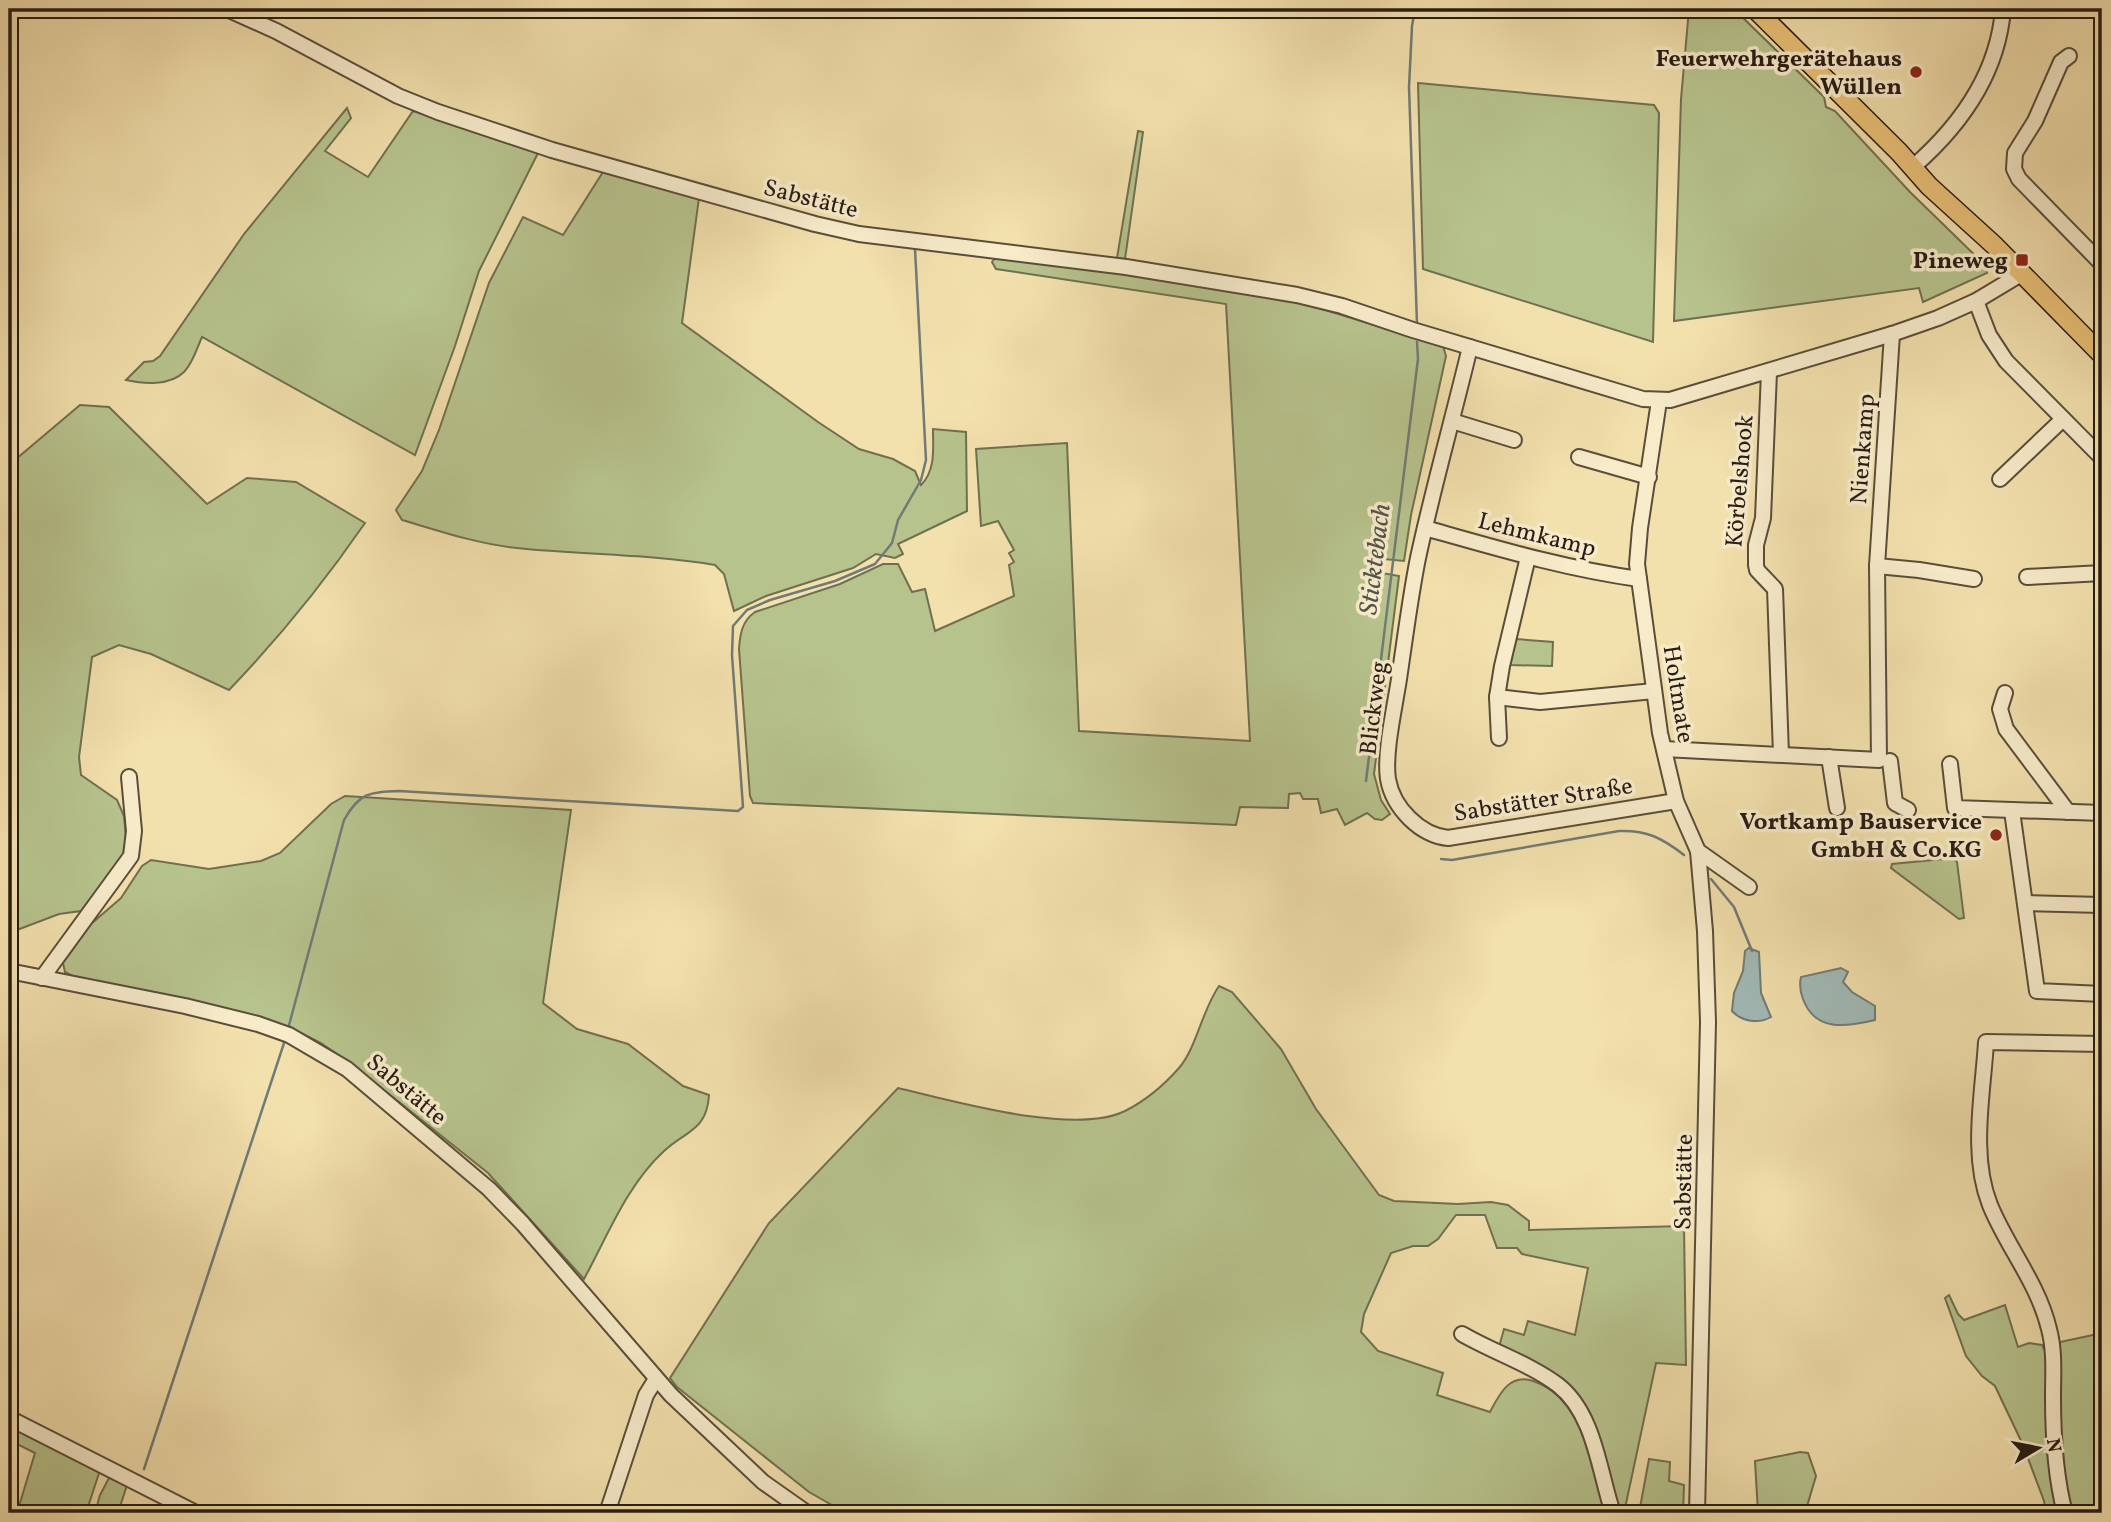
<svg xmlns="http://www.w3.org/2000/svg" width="2111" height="1522" viewBox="0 0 2111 1522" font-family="Vollkorn,serif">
<rect width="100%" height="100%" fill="#f2e0ad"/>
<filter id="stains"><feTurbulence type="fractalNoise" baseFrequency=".00286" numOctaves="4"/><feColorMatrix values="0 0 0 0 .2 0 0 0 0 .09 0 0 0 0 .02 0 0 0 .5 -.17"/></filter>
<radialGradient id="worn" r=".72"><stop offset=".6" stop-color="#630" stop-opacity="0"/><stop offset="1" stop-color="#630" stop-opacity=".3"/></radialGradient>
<g fill="#b7c38d" stroke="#707050" stroke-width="2">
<polygon points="1689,9 1734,9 1824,97 1826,107 1835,111 1910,192 1986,266 1987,273 1923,302 1919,288 1674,321 1681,99"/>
<polygon points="1418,83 1654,105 1659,113 1653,342 1423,269"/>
<path d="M347,108L351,118L325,151L368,177L413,111L539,151L479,271L455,346L415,455L202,337C197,348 193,363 184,372C170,386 144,384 126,380L144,362L153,361L160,356L244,234Z"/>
<polygon points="1138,131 1143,132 1125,259 1117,258"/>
<path d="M603,172L699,198L682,323L818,422L859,449L893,459L915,471L921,485C936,470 933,448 933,429L966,432L967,511L898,544L903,554L895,558L876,554L853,568L766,596L734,611L724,574L715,565C649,554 583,555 517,548C478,544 439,531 402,520L396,510L422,471L439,430L489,283L523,217L563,235Z"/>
<path d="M996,257L1215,287L1299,302L1443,346L1446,356L1411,515L1404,561L1384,559L1382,573L1399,576L1374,774L1381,800L1390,814L1382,820L1375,819L1367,813L1345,825L1337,809L1321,813L1318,799H1303L1300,793L1289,794L1288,808L1240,807L1236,825L753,803L750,796L739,649C740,634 742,621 755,612L840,584L883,564H898L912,592L925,589L935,631L1014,596L1009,565L1014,562L1009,553L1014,550L998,521L981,526L976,449L1067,443L1079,731L1250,741L1226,304L996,269L992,262Z"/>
<path d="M80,405L109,407L207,504L247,478L296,482L365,523C325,581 278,639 229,690L151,654L119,645L92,657L79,757L81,775L117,800L124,816L126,839L123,855L81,911L59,914L9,933V465Z"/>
<polygon points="1516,639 1553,642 1552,666 1510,665"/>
<path d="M345,796L571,810L543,1003L577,1029L628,1044L683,1086L709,1095C707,1131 685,1131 664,1151C627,1185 608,1235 584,1279L488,1173L350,1063L321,1043L301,1033L264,1019L82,981L65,972L63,963L91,924L121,898L142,866L151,860L209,869L261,861L280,853L331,804Z"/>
<polygon points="1954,858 1957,862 1964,918 1959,919 1891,868 1892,864"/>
<path d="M1219,986L1232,992L1281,1049L1316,1109L1379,1195L1394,1201L1458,1204L1491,1202L1508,1205L1529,1221V1230L1684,1226L1686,1365L1656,1363L1624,1513H1619L1600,1440L1578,1396L1499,1347L1504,1329L1524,1335L1528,1321L1575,1335L1588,1268L1522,1254L1517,1248H1497L1485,1215H1456L1438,1239L1428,1246H1413L1391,1253L1364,1314L1361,1332L1378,1351L1443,1373L1437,1395L1490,1412C1499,1395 1509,1373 1533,1381C1586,1399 1590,1468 1605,1513H846L809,1492L677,1387L670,1378L769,1223L898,1088C953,1101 1074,1136 1125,1111C1145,1101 1164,1085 1179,1068C1197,1047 1202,1010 1219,986Z"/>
<polygon points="1949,1295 1958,1314 1964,1320 2005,1305 2018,1347 2029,1343 2042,1345 2046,1353 2059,1513 2046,1513 2044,1501 2023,1445 1995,1386 1982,1376 1966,1356 1945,1298"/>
<path d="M2102,1333V1513H2072C2059,1467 2050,1390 2060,1342Z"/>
<polygon points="9,1425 100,1470 86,1513 17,1513 35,1453 9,1440"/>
<polygon points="1800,1452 1808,1453 1816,1476 1805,1513 1758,1513 1755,1461"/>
<polygon points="1649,1459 1670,1462 1669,1481 1684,1485 1683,1513 1639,1513"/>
<polygon points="110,1476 127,1485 118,1513 95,1513 100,1495"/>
</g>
<g fill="#a1bab7" stroke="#717b76" stroke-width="2">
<path d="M1749,948L1759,952L1761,993L1771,1017C1759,1024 1742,1022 1732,1011L1734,993L1743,971L1745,951Z"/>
<path d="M1841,968L1848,972L1843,982L1852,992L1875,1006V1020C1846,1027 1815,1032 1803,999C1800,991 1799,985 1801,977Z"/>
</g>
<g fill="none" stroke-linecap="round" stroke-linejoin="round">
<g stroke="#717b76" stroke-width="2.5">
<polyline points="1415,9 1412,26 1409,87 1417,324"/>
<polyline points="1366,781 1418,359 1417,342"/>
<path d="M1441,859L1452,860L1619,831C1647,830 1662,838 1684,855"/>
<polyline points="1711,879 1734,907 1752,951"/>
<path d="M288,1029L344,820C359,793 369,792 399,791L738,811L743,807L732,655L733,626L747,610L770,600L835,581L875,564L892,543L898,520L921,480L926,460L915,249"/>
<polyline points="144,1469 285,1040"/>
</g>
<defs>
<g id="minor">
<polyline points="227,9 276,31 398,96 438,112 552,150 815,224 859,234 1126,267 1297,295 1342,306 1413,330 1643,399 1670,400 1892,334 1938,318 1976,301 2021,274"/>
<polyline points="2069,56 2061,62 2035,121 2015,153 2014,169 2019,179 2102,264"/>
<path d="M1913,167C1960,126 1998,73 2003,9"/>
<polyline points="1976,301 1989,335 2006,361 2102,458"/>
<polyline points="1892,334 1877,566 1919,570 1974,579"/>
<path d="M1470,347C1453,418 1433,488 1418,558C1410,598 1405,639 1399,679C1395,706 1384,753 1388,779C1393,808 1420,835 1448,838L1676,801"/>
<polyline points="1769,372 1763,518 1756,545 1756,565 1757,570 1775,589 1781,754"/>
<polyline points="1659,401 1640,528 1637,564 1660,733 1676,801 1698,851 1749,887"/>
<polyline points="1452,421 1514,440"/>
<polyline points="1579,457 1649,477"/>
<polyline points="2000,479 2063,419"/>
<path d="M1425,528C1496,548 1566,569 1639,579"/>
<polyline points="2027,577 2102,573"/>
<polyline points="2005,693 2000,709 2006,729 2068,812"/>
<polyline points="1497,697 1540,702 1654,691"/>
<polyline points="1499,738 1497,697 1502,666 1528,557"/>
<polyline points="1664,749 1879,760 1877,566"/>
<polyline points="1829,757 1837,808"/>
<polyline points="1890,761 1895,803 1908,810"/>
<polyline points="1950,764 1955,808 2102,813"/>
<polyline points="2012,811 2037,991 2102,994"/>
<polyline points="2025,903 2102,905"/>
<polyline points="9,971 185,1006 258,1024 289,1035 347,1069 489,1189 523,1224 671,1395 763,1482 807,1513"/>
<polyline points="42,978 131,856 134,831 129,777"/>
<path d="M1462,1334C1493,1352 1530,1364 1558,1385C1595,1414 1599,1472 1613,1513"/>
<polyline points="9,1418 196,1513"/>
<polyline points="607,1513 646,1395 656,1379"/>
<polyline points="1697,1513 1708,1022 1705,931 1698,851"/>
<path d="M2065,1513C2055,1476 2053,1436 2053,1397C2053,1375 2055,1351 2049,1329C2038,1283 2007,1247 1990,1205C1970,1155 1983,1094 1986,1042L2102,1044"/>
</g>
<polyline id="major" points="1755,9 1899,152 1929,186 1995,246 2102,355"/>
</defs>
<use href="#minor" stroke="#5a4d3a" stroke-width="18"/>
<use href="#major" stroke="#281c14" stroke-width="21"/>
<use href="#minor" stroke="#f7ebca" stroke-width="14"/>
<use href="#major" stroke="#e9c076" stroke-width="18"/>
</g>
<g fill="#8f2418" stroke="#f7ebca" stroke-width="2.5">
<circle cx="1916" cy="72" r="7"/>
<rect x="2015" y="253" width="14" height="14" rx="3.5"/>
<circle cx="1996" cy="835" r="7"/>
</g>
<g text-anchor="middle" stroke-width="7" stroke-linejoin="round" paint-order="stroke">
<g font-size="24" font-weight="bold" fill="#281c14" stroke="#f7ebca" text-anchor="end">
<text x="1902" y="66">Feuerwehrgerätehaus<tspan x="1902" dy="28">Wüllen</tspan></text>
<text x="2008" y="268">Pineweg</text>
<text x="1982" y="829">Vortkamp Bauservice<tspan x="1982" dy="28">GmbH &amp; Co.KG</tspan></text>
</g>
<g font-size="24" fill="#281c14" stroke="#f7ebca">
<text transform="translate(811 198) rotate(14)" y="8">Sabstätte</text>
<text transform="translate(1862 449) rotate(-86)" y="8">Nienkamp</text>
<text transform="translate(1739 481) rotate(-85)" y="8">Körbelshook</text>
<text transform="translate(1537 534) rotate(14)" y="8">Lehmkamp</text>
<text transform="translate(1679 694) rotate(81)" y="8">Holtmate</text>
<text transform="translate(1373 708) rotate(-83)" y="8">Blickweg</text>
<text transform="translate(1543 799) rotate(-9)" y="8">Sabstätter Straße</text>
<text transform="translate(407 1089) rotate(40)" y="8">Sabstätte</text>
<text transform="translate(1683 1182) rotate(-89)" y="8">Sabstätte</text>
</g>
<g font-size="26" font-style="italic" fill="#52534d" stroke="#f7ebca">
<text transform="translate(1374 559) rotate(-83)" y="9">Sticktebach</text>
</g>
</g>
<rect width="2111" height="1522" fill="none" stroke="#f2e0ad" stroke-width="35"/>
<rect x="10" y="10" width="2090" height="1501" fill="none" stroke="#281c14" stroke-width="3.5"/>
<rect x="18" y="18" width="2076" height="1487" fill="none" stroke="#281c14" stroke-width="2"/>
<g transform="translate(2038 1448) rotate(80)" stroke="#f7ebca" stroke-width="5" paint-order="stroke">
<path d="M0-5L12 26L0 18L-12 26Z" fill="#281c14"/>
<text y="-10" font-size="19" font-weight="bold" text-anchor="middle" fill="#281c14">N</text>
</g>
<rect width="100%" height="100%" filter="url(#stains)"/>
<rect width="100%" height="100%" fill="url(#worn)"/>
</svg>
